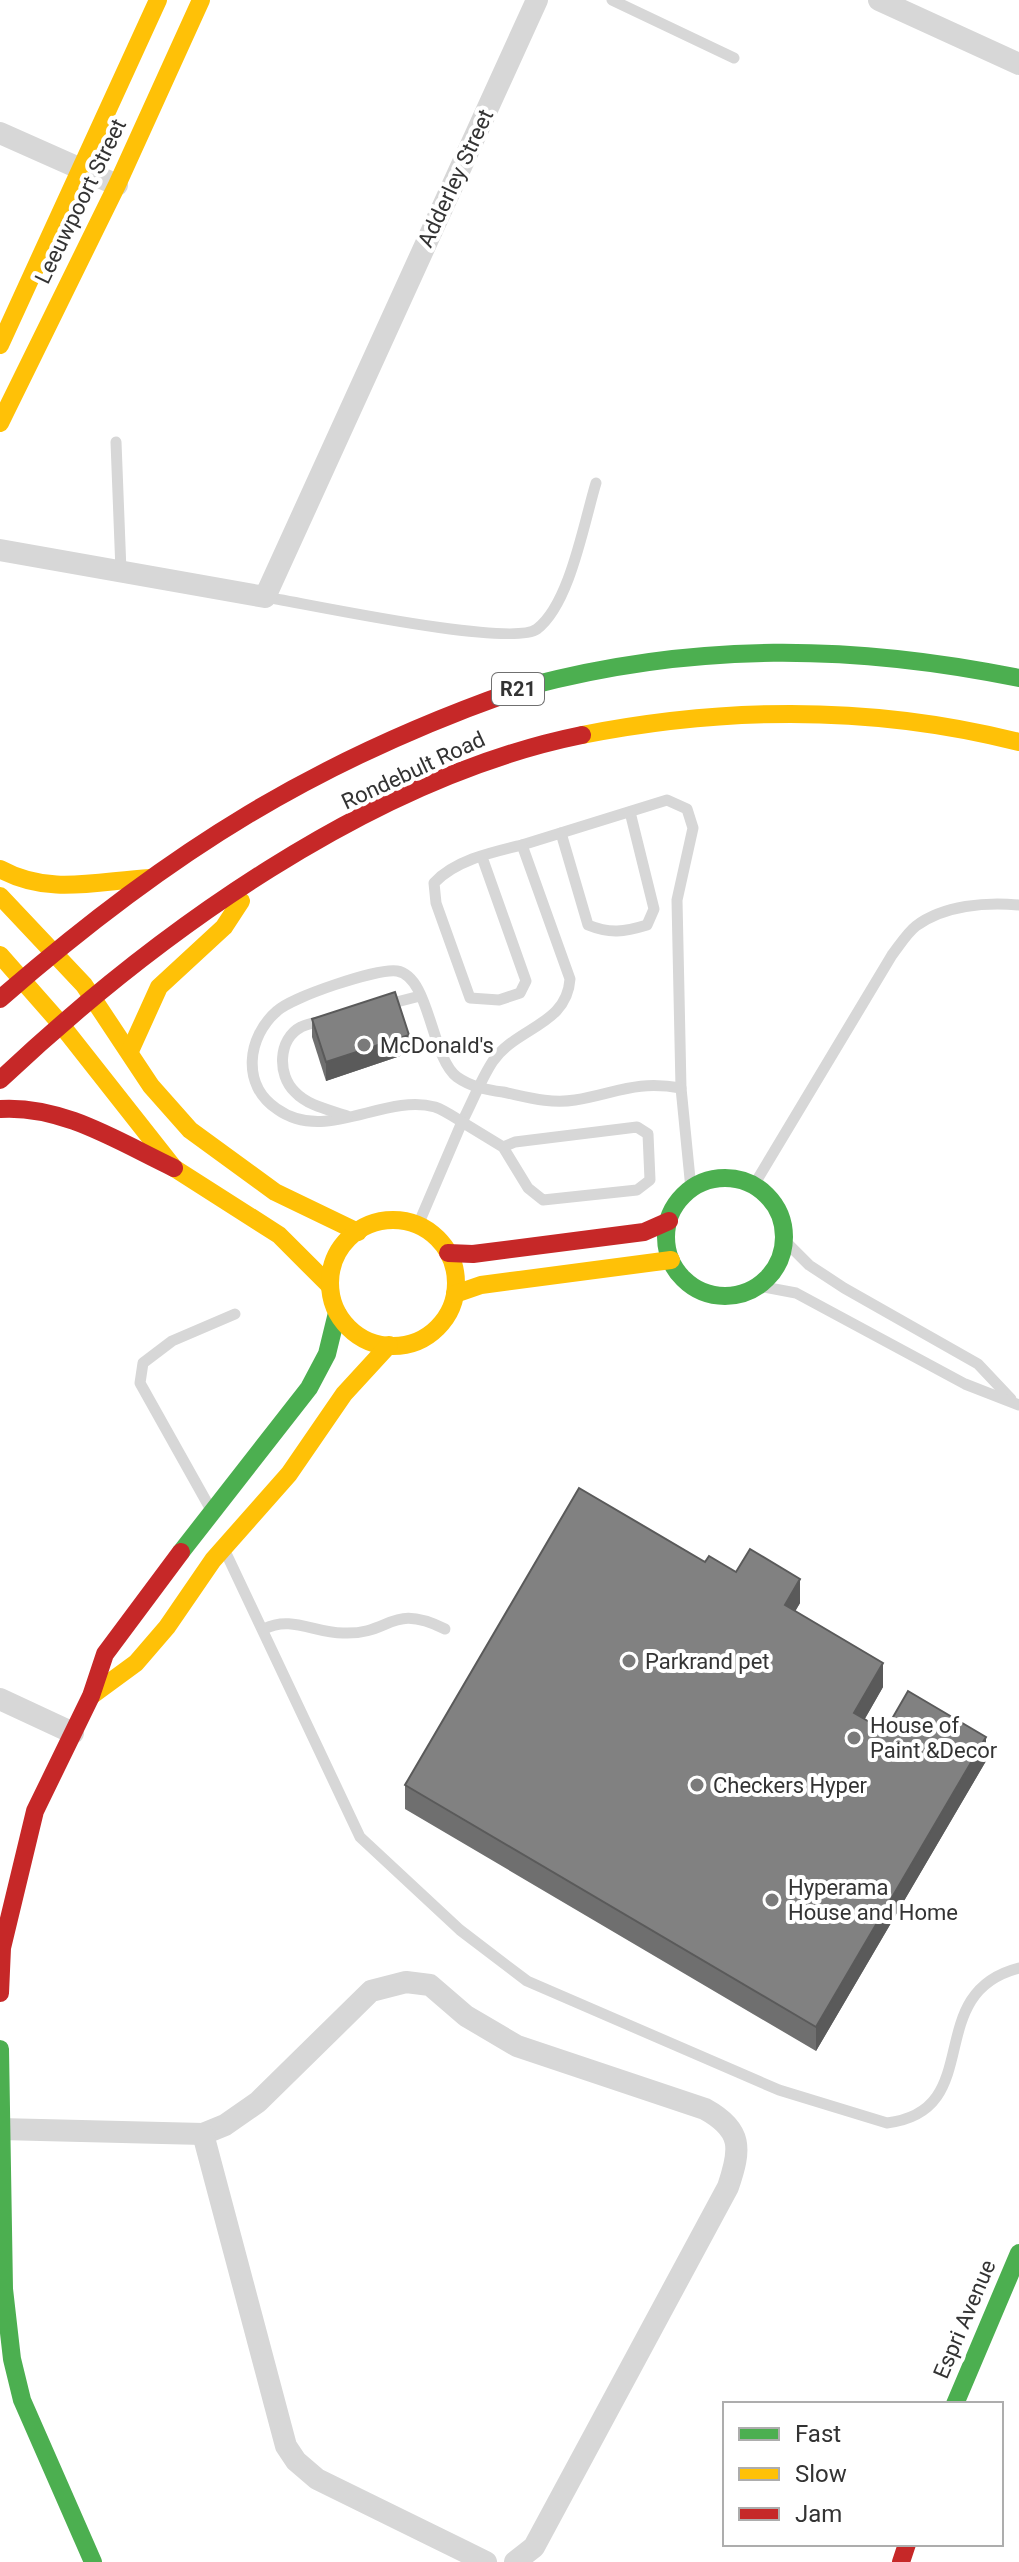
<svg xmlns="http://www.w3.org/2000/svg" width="1019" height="2562" viewBox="0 0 1019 2562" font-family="Roboto,sans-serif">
<rect width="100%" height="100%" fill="#fff"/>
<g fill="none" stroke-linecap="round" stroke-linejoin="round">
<g stroke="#d7d7d7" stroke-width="11">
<polyline points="612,0 734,58"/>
<polyline points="116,442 121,571"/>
<path d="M265,597C308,604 511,648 537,629C570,604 584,522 596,483"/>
<path d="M561,833L588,925C610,934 624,932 647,925L654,909L630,812"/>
<polyline points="522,845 667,800 687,809 693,828 677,900 681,1088 691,1189"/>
<path d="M482,857L526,981L520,993L499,1000L470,998L436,903L434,883C455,860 493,852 522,845L570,979C567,1025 517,1027 493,1061C481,1079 472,1103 462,1122C454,1117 444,1110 435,1107C384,1093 326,1144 277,1109C241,1085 247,1037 277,1011C292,997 377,968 397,971C430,976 431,1058 457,1077C471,1087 487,1090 503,1092C527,1097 550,1104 575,1100C617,1093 635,1080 681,1088"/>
<polyline points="385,1005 420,996"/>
<path d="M326,1020C318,1022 308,1023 301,1027C278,1039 277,1075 295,1092C308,1106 330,1110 347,1116"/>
<path d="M754,1185L892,955C899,946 907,933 916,926C944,905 986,902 1019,905"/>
<polyline points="418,1225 462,1122 503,1147 528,1188 543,1200 637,1190 650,1180 648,1134 637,1127 515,1142 503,1147"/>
<polyline points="784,1240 809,1265 844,1288 978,1364 1011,1399"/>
<polyline points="759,1286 796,1293 965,1384 1019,1405"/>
<polyline points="210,1508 140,1383 143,1363 172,1341 235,1314"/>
<path d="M225,1551L360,1837L460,1930L527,1981L779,2090L887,2123C988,2111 920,1993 1019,1968"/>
<path d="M264,1629C291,1615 314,1633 343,1633C392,1635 390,1602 445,1629"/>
</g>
<g stroke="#d7d7d7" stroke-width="22">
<polyline points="879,0 1019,64"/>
<polyline points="0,133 117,185"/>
<polyline points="0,550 265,597 537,0"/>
<polyline points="0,1699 73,1733"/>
<path d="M0,2129L203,2134L225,2125L258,2102L371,1991L406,1982L430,1985L466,2016L517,2046L705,2109C743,2130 741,2149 728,2187L534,2547L515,2562"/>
<polyline points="203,2134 286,2446 296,2461 317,2479 486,2562"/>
</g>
<g stroke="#4caf50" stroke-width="18">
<path d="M529,686C695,642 852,644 1019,678"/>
<circle cx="725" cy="1237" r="59"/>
<polyline points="181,1552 309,1388 327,1354 337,1313"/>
<polyline points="0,2049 4,2289 12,2359 22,2400 93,2562"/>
<polyline points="955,2404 1019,2253"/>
</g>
<g stroke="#ffc107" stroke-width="18">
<polyline points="0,345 158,0"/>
<polyline points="0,423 117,185 201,0"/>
<path d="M582,735C729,706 873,705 1019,742"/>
<path d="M0,869C49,896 97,881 150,878"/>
<polyline points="0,896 84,985 151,1086 190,1130 275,1192 358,1232"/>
<polyline points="0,955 59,1022 174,1168 279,1235 330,1286"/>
<polyline points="130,1051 159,987 224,927 241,901"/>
<circle cx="393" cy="1283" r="63"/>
<polyline points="455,1294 481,1285 671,1260"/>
<polyline points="91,1696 136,1663 167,1627 213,1560 289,1474 344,1394 389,1345"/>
</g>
<g stroke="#c62828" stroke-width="18">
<path d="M0,999C168,852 318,758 529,686"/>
<path d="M0,1080C155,934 370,778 582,735"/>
<path d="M0,1109C63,1105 119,1142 174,1168"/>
<polyline points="448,1253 473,1254 644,1232 669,1221"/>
<polyline points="0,1993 2,1948 35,1811 91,1696 105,1654 181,1552"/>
<polyline points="901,2562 907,2544"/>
</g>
</g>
<g fill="#6f6f6f">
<polygon points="312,1019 409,1053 326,1081 312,1037"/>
<polygon points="705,1562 736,1572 800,1603 795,1611 883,1687 864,1720 885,1731 986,1761 816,2051 405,1809 405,1785"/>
</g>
<g fill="#5a5a5a">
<polygon points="409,1035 409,1053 326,1081 326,1062"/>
<polygon points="800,1579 800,1603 785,1629 785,1605"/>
<polygon points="883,1663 883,1687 854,1738 854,1713"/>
<polygon points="986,1737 986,1761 816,2051 816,2027"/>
</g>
<g fill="#818181" stroke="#5a5a5a" stroke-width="2">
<polygon points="395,992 409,1035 326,1062 312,1019"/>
<polygon points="579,1488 705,1562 709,1556 736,1572 750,1549 800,1579 785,1605 883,1663 854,1713 885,1731 908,1691 986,1737 816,2027 405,1785"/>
</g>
<g fill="#7a7a7a" stroke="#fff" stroke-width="3">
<circle cx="364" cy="1045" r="8"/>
<circle cx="629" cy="1661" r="8"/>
<circle cx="854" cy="1738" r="8"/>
<circle cx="697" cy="1785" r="8"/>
<circle cx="772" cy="1900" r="8"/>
</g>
<g text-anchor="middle" stroke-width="8" stroke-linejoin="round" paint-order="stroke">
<rect fill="#fff" stroke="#707070" stroke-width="2" x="492" y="673" width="52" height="32" rx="6"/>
<g font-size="20" font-weight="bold" fill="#333">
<text x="518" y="696">R21</text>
</g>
<g font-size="22" fill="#333" stroke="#fff">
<text transform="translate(455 178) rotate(-65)" y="8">Adderley Street</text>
<text transform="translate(80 201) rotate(-64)" y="8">Leeuwpoort Street</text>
<text transform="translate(413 770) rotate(-25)" y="8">Rondebult Road</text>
<text transform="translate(964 2319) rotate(-67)" y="8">Espri Avenue</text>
</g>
<g font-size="22" fill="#333" stroke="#fff" text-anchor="start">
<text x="380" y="1053">McDonald's</text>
<text x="645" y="1669">Parkrand pet</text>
<text x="870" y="1733">House of<tspan x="870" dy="25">Paint &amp;Decor</tspan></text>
<text x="713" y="1793">Checkers Hyper</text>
<text x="788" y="1895">Hyperama<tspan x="788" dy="25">House and Home</tspan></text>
</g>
</g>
<rect x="723" y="2402" width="280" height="144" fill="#ffffff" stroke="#adadad" stroke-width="2"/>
<rect x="739" y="2428" width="40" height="12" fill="#4caf50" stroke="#adadad" stroke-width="2"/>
<text x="795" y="2442" font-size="24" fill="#333333">Fast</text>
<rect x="739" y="2468" width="40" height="12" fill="#ffc107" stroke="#adadad" stroke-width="2"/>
<text x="795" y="2482" font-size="24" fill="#333333">Slow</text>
<rect x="739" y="2508" width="40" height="12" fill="#c62828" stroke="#adadad" stroke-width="2"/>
<text x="795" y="2522" font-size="24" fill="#333333">Jam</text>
</svg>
